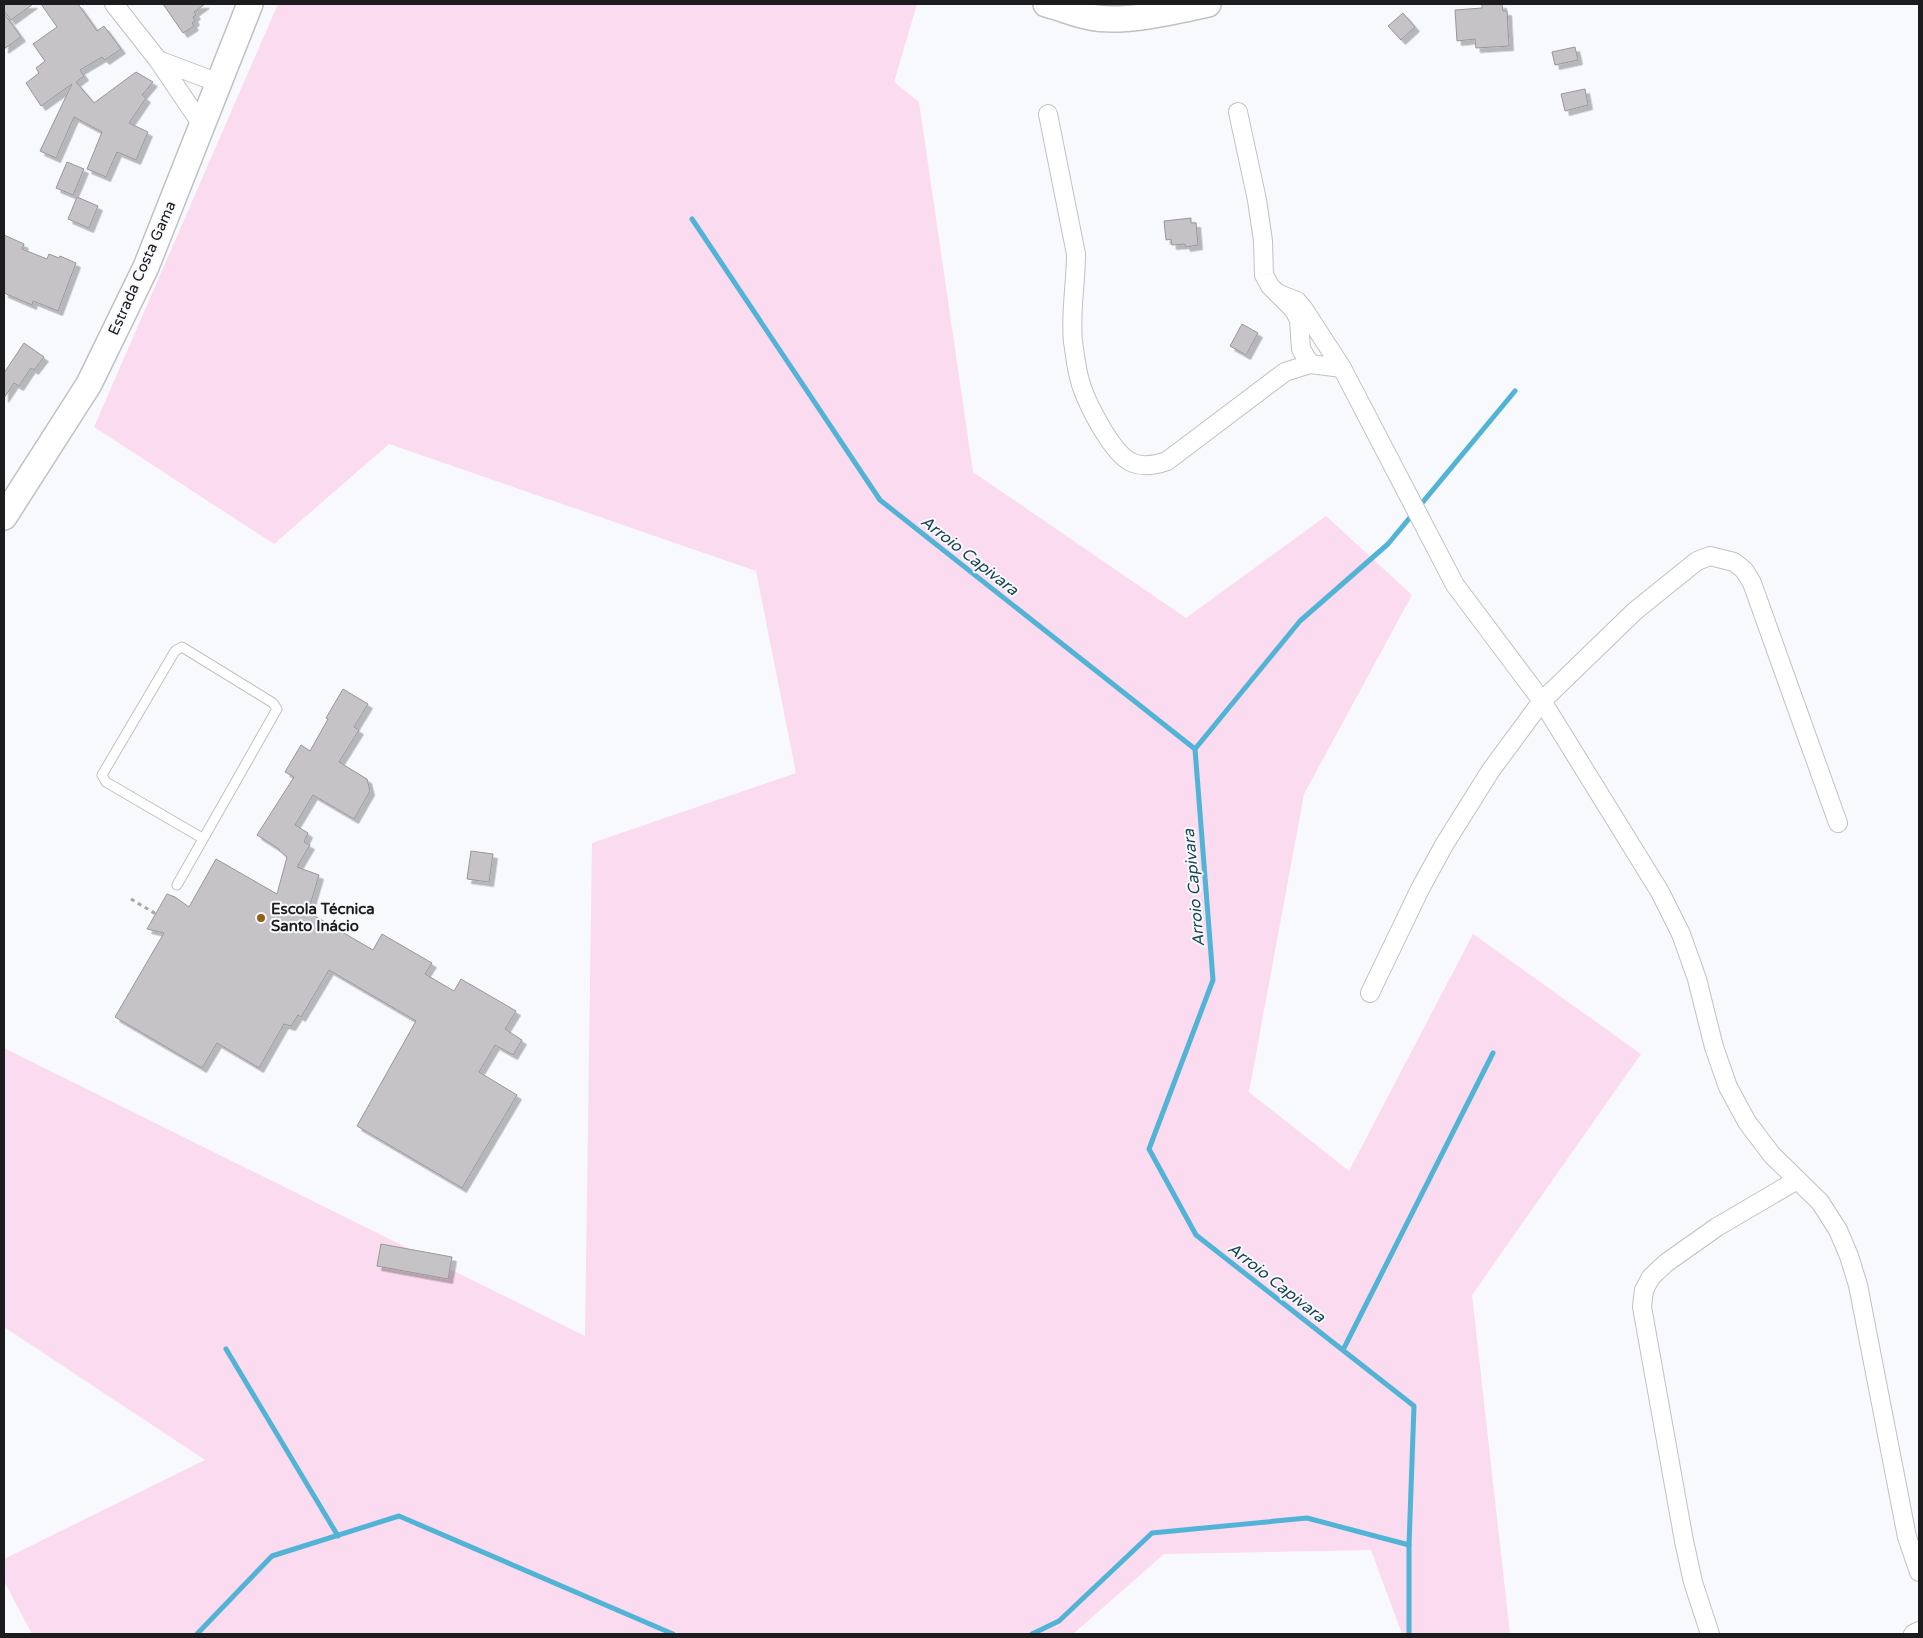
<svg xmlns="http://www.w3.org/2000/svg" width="1923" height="1638" viewBox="0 0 1923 1638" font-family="'Varela Round',sans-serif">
<defs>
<filter id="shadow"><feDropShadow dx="4.5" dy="4.5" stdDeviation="0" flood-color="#0004"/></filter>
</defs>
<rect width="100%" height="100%" fill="#f8f9fd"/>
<polygon fill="#fbdbef" points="278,4 917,4 894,82 919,102 973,472 1186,618 1326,516 1412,595 1304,794 1249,1092 1349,1171 1473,934 1641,1054 1472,1295 1510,1634 1402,1634 1371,1550 1164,1554 1073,1634 32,1634 4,1581 4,1559 205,1460 4,1327 4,1048 585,1336 592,843 796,773 756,571 389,444 274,544 94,427"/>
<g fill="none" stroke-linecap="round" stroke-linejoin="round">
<g stroke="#51b3d6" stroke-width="5">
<polyline points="692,219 880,500 1195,749 1213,980 1149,1149 1196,1235 1414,1406 1409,1545 1409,1634"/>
<polyline points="1195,749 1300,621 1388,544 1515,391"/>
<polyline points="226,1349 338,1536"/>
<polyline points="1343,1350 1493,1053"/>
<polyline points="197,1634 272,1556 399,1516 673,1634"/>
<polyline points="1032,1634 1059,1621 1152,1533 1307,1518 1409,1545"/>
</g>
</g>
<g fill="#c5c3c6" stroke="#99979a" filter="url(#shadow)">
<polygon points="4,4 33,4 11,20 4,11"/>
<polygon points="41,4 78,4 97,31 104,26 121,49 105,60 102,57 80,70 84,76 76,82 94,103 136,72 153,82 142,95 146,98 129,123 148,132 136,160 117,152 106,177 87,169 102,132 74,117 56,158 40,151 72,84 41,106 26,83 39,73 36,68 45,61 33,44 57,27"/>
<polygon points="163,4 205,4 194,12 196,15 193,17 195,21 192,23 194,26 183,33"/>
<polygon points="1482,4 1502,4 1503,11 1507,11 1509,46 1476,48 1475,39 1457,41 1455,10 1482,8"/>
<polygon points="4,13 21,37 4,49"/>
<polygon points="1403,13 1415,27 1401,40 1388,26"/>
<polygon points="1575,47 1578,60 1555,65 1552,52"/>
<polygon points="1585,89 1588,105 1565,111 1561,94"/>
<polygon points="67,162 84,169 73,195 56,188"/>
<polygon points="77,197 98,206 89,228 68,219"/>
<polygon points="1191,218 1191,223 1196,223 1198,245 1186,247 1185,244 1172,245 1171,239 1166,240 1164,221"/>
<polygon points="4,235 24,244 22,249 47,259 49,254 59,258 60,256 76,263 58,311 33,301 32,305 4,293"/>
<polygon points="1242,324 1258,333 1246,355 1230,346"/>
<polygon points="24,343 44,357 34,370 31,368 19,386 14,383 4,398 4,373"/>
<polygon points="343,689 368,704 354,727 359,730 339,762 367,779 370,791 354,819 313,795 295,825 308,833 304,842 310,845 297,867 319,875 308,912 373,950 382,934 432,963 425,974 454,991 461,979 516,1011 505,1029 522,1040 513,1055 495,1045 479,1072 517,1095 462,1188 357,1126 416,1021 329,970 301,1017 298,1015 291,1026 284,1024 259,1068 217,1043 202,1068 115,1017 164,933 147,929 167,894 175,897 189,907 216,859 277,894 287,857 279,850 279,849 257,835 294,777 285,772 301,745 310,751 328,719 326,718"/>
<polygon points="471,851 493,854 489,882 467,879"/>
<polygon points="381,1244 452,1257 448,1279 377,1266"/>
</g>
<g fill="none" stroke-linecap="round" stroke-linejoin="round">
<defs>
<polyline id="service" points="177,885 277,709 273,703 182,647 175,651 102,775 106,782 202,838"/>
<g id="minor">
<polyline points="114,4 158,60 202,125"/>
<polyline points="158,60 219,83"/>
<polyline points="1238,112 1257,200 1263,241 1264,275 1270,286 1294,310 1299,320 1301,349 1310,364"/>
<path d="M1048,114L1076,254C1076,284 1070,313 1073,342C1075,354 1076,366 1079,377C1084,399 1112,455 1133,463C1144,467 1156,465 1167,461L1285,372L1310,364L1342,368"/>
<polyline points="1279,294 1297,301 1303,308 1342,368 1455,585 1542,701 1660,892 1681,934 1697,979 1714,1047 1728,1087 1747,1122 1772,1155 1820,1202 1838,1230 1849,1256 1858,1285 1907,1537 1919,1572"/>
<polyline points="1370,993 1420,889 1444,845 1491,770 1542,701 1635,611 1697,561 1710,556 1734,562 1744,570 1752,583 1838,823"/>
<polyline points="1710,1634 1693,1582 1684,1541 1642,1307 1644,1290 1651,1277 1666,1263 1717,1227 1797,1180"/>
<polyline points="1913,1634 1919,1631"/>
</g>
<g id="secondary">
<path d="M1046,4C1061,8 1075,14 1090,17C1124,24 1175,11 1208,4"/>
<polyline points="4,517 89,384 146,267 250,4"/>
</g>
</defs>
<use href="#service" stroke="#c1c1c5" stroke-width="11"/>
<use href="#minor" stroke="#c1c1c5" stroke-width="20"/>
<use href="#secondary" stroke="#c1c1c5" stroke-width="28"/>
<polyline stroke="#a7a7ab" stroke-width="3" stroke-dasharray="4 4" stroke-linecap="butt" points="131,899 156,914"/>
<use href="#service" stroke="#fff" stroke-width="9"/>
<use href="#minor" stroke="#fff" stroke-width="18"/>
<use href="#secondary" stroke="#fff" stroke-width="25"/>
</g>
<circle fill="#955f17" stroke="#f8f9fd" stroke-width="2" cx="261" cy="918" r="5"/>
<g text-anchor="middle" stroke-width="4" stroke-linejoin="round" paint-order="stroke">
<g font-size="15" fill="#1c1c1e" stroke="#f8f9fd">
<text transform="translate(142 268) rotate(-66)" y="5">Estrada Costa Gama</text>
</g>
<g font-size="15" font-weight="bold" fill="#1c1c1e" stroke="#f8f9fd" text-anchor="start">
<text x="271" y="914">Escola Técnica<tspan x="271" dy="17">Santo Inácio</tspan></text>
</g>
<g font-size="16" font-style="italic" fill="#194453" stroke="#f8f9fd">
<text transform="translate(970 555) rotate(38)" y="6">Arroio Capivara</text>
<text transform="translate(1193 888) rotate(-95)" y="6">Arroio Capivara</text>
<text transform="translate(1277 1282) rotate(38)" y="6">Arroio Capivara</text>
</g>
</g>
<rect width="1923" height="1638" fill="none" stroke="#1c1c1e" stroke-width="10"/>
</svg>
